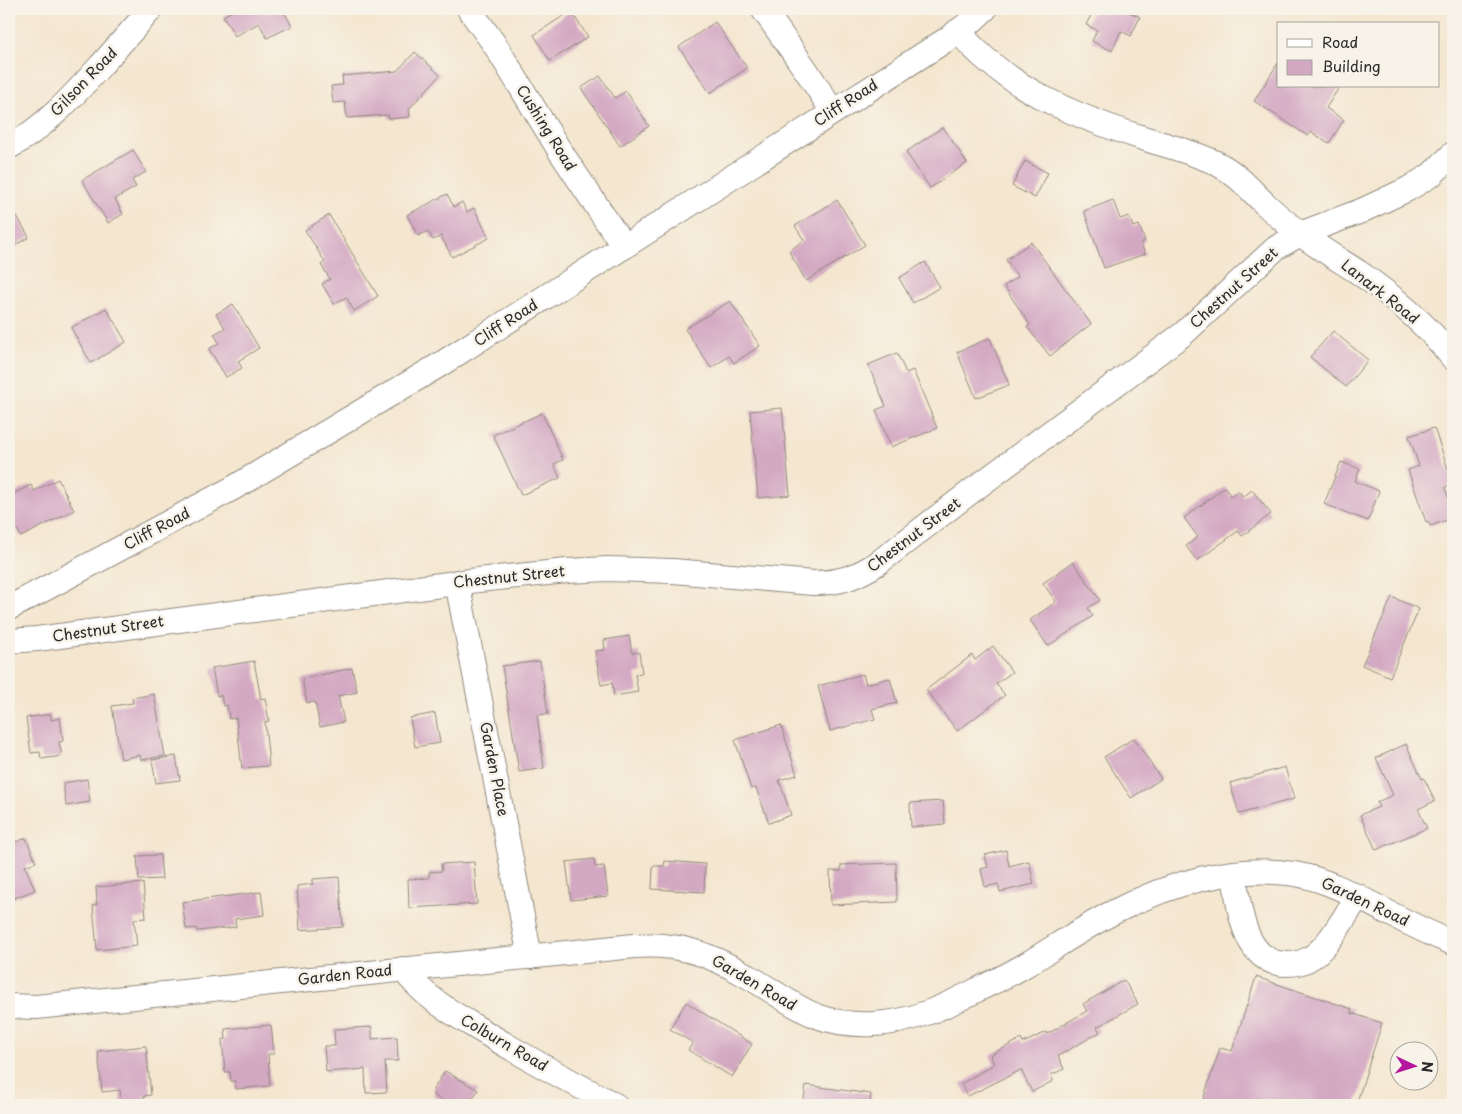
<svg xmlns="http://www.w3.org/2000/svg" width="1462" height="1114" viewBox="0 0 1462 1114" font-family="'Playpen Sans',sans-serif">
<rect width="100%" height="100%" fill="#f7f3e8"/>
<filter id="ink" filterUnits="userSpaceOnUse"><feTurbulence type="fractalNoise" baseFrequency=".02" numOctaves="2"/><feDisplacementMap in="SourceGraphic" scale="10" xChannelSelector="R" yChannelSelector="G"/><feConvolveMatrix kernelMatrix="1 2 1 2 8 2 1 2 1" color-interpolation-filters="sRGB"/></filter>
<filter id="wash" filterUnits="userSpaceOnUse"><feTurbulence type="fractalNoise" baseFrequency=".0096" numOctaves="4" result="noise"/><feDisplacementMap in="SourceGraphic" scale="20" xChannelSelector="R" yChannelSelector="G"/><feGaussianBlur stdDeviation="1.12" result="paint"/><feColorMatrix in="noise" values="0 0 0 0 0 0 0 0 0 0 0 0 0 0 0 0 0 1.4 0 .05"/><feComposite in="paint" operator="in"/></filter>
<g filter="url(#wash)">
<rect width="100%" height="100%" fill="#f4e6cf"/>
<g id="blocks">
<g fill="#d3a8c2">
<polygon points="236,9 286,9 283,10 292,26 267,38 259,23 235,36 223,16"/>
<polygon points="1094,9 1122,9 1140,17 1131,36 1121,31 1112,51 1092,41 1097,30 1086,25"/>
<polygon points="571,11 588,37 550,61 534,35"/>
<polygon points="715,22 747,68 710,93 679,47"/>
<polygon points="415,52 440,75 409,109 410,117 389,119 388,115 347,118 345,102 333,103 331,86 343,85 342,76 397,71"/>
<polygon points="1278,63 1278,86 1340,86 1326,108 1344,120 1329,143 1311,132 1308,136 1254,101"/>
<polygon points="600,76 615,98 626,91 649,126 620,146 581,88"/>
<polygon points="943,127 967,163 930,188 906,152"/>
<polygon points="133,150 146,172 132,180 136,187 115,199 123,214 108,223 82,180"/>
<polygon points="1025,161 1048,173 1035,198 1012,186"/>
<polygon points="447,194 454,207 462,202 467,212 474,208 489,238 452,257 441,236 433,240 428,231 418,236 407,215"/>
<polygon points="837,200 865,245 806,281 789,251 804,240 795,226"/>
<polygon points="1113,200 1120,219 1129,216 1133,227 1139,225 1145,241 1141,243 1145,254 1104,268 1084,211"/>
<polygon points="9,202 29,237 9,249"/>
<polygon points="329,215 378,296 354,311 346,297 334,304 322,284 330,279 321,265 325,262 305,230"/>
<polygon points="1031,242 1091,324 1050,356 1027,327 1030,325 1004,286 1018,277 1006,260"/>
<polygon points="925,262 940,287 913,303 899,278"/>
<polygon points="730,301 760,346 734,363 729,356 711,368 685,329"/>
<polygon points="233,304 259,348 238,361 242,368 226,377 209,349 219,343 214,334 225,328 216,314"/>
<polygon points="106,308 126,342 91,363 71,328"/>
<polygon points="1333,331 1368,360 1346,387 1310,357"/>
<polygon points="990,338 1009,385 976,398 957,352"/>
<polygon points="897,353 906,373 913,370 937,428 891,447 876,410 886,406 868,365"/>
<polygon points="782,408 790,495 758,498 750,411"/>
<polygon points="542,413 563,460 554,464 560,478 521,495 493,435"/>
<polygon points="1434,428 1453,484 1445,487 1453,513 1453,518 1430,526 1428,521 1426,522 1408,470 1419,466 1409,436"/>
<polygon points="1341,462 1360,469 1355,481 1379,491 1368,521 1324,504"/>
<polygon points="58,479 74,510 21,537 9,513 9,496 31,485 34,491"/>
<polygon points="1225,487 1231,497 1239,491 1243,497 1252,490 1271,514 1242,536 1238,531 1197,561 1186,546 1198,537 1184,518"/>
<polygon points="1073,562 1100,600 1088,608 1093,616 1048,646 1030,620 1056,602 1043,583"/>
<polygon points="1392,597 1419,609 1390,677 1362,665"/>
<polygon points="629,636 632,653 639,652 642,673 635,674 638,692 614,696 612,683 601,685 595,651 605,650 604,640"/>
<polygon points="993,646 1012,672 996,684 1005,695 957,731 926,690 972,655 975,660"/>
<polygon points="254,661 261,699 265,698 269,721 265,722 269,766 242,768 236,718 229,719 227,705 223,706 221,695 217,696 212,668"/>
<polygon points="540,661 548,714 537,715 544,768 519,772 502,666"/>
<polygon points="352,668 357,692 338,696 344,722 320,727 315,702 307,703 302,679"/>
<polygon points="863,674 866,684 890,678 897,703 872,709 875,719 830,731 818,686"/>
<polygon points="154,694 165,756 141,760 140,755 121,759 112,706 133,703 132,698"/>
<polygon points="435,713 440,743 415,747 410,718"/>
<polygon points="51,714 51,720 60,718 63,741 59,742 62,756 41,759 40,752 31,753 26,718"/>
<polygon points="781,725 797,775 779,780 791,815 769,823 756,788 751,789 735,740"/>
<polygon points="1134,738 1161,779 1131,798 1104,757"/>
<polygon points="1406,744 1422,779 1424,778 1435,801 1418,809 1427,828 1376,850 1360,815 1379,807 1377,802 1393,795 1376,758"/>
<polygon points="176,756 180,780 156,783 152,760"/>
<polygon points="1285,767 1294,799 1239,814 1230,783"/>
<polygon points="87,779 90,802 66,806 63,783"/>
<polygon points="943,801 945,824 911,827 910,803"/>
<polygon points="9,826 16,842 26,838 36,862 25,866 35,890 9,900"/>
<polygon points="1006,850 1009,866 1029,861 1034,884 1000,892 998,884 985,887 981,869 988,867 985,855"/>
<polygon points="160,855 162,879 139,880 137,856"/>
<polygon points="594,859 595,867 604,866 608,896 571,900 566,862"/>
<polygon points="665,861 705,864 704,892 652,889 653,866 664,866"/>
<polygon points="474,862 477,904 409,908 408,879 429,878 429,872 442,871 441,864"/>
<polygon points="896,863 897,902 831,905 830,871 841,871 841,865"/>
<polygon points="339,877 343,927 300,930 297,886 313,884 313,879"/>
<polygon points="143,883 146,918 134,919 137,946 97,950 93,905 97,905 96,887"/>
<polygon points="261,892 264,915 235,919 236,927 197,931 196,928 186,929 182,902"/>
<polygon points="1256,977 1352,1009 1351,1013 1382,1023 1356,1105 1219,1105 1203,1100 1220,1048 1232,1051"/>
<polygon points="1124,980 1138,1004 1097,1027 1100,1032 1058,1056 1064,1069 1051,1075 1053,1081 1032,1092 1021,1070 968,1096 961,1084 994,1064 990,1055 1021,1039 1023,1043 1046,1032 1047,1034 1087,1011 1083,1004"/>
<polygon points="686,1002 752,1044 732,1077 688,1050 693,1043 670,1029"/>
<polygon points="271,1025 274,1054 268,1054 270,1086 236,1089 235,1081 231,1081 230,1072 225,1072 222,1040 226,1039 225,1029"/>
<polygon points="372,1027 372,1039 397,1037 398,1061 385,1061 387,1092 366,1093 365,1069 326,1072 324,1046 335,1046 334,1029"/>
<polygon points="146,1046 151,1095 144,1096 145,1105 121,1105 120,1090 102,1092 98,1051"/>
<polygon points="445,1071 478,1090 469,1105 450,1105 433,1095 435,1091 433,1090"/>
<polygon points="806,1085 871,1094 870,1105 803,1105"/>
</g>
</g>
</g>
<g filter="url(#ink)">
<use href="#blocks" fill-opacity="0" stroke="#90887d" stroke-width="1"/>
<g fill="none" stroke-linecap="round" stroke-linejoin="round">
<defs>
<g id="minor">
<polyline points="469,9 495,45 560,151 624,247"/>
<polyline points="763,9 808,73 833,112"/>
<path d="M958,31C1006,88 1074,116 1143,138C1167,146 1194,152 1218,164C1237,174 1249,188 1264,203C1275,213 1286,223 1298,232C1317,247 1338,259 1358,272C1393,296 1427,325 1453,358"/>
<path d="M9,147C46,127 75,94 103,63C119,45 135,27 151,9"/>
<polyline points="457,582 530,957"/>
<polyline points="9,608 235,487 441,364 949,38 972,21 985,9"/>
<path d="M9,641L37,639L478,580L567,571L608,569L673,571L813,583C840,583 856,577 878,563L969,493L1183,334L1276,248L1300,234L1361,211L1408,189L1431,175L1453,154"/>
<path d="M1234,874C1239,906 1243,964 1287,964C1296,964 1305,962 1312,957C1330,945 1346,914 1358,896"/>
<path d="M403,969C424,998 454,1014 484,1032C527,1058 571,1082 615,1105"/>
<path d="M9,1006L36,1007L634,946C678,943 707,953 744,974C794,1002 812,1027 874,1024C912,1022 942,1008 975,991C991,983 1007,976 1022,967C1053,949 1082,928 1114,912C1168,884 1233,864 1295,874C1329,880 1358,897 1389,913C1410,924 1431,934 1453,943"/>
</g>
</defs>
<use href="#minor" stroke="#90887d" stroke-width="26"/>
<use href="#minor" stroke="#fff" stroke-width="24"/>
</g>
</g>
<g text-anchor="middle" stroke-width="5" stroke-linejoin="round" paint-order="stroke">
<g font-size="15" fill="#2b2b2b" stroke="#f7f3e8">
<text transform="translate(84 82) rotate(-46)" y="5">Gilson Road</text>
<text transform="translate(846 103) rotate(-33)" y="5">Cliff Road</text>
<text transform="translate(546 128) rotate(58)" y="5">Cushing Road</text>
<text transform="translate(1234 288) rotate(-42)" y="5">Chestnut Street</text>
<text transform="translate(1380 292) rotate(38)" y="5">Lanark Road</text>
<text transform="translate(506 323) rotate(-33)" y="5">Cliff Road</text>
<text transform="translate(157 529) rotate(-28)" y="5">Cliff Road</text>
<text transform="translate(914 535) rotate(-37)" y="5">Chestnut Street</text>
<text transform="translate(509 577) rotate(-6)" y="5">Chestnut Street</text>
<text transform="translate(108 629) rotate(-8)" y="5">Chestnut Street</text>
<text transform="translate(494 769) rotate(79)" y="5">Garden Place</text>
<text transform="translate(1365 902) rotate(25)" y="5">Garden Road</text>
<text transform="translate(345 975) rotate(-6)" y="5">Garden Road</text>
<text transform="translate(754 983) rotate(30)" y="5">Garden Road</text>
<text transform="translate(504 1043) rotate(30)" y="5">Colburn Road</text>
</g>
</g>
<rect width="1462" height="1114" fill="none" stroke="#f7f3e8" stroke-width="30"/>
<rect x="1277" y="22" width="162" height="65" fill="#f7f3e8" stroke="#a5a39c"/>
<rect x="1287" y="39" width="25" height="8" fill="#ffffff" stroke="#a5a39c"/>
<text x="1322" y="48" font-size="15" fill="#2b2b2b">Road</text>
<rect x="1287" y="60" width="25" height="15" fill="#d3a8c2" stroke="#a5a39c"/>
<text x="1322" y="72" font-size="15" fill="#2b2b2b">Building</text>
<g transform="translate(1414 1066) rotate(94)"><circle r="24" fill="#f7f3e8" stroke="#a5a39c"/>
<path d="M0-4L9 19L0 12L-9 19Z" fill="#b5179e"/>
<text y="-8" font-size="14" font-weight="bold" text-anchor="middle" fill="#2b2b2b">N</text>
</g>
</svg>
